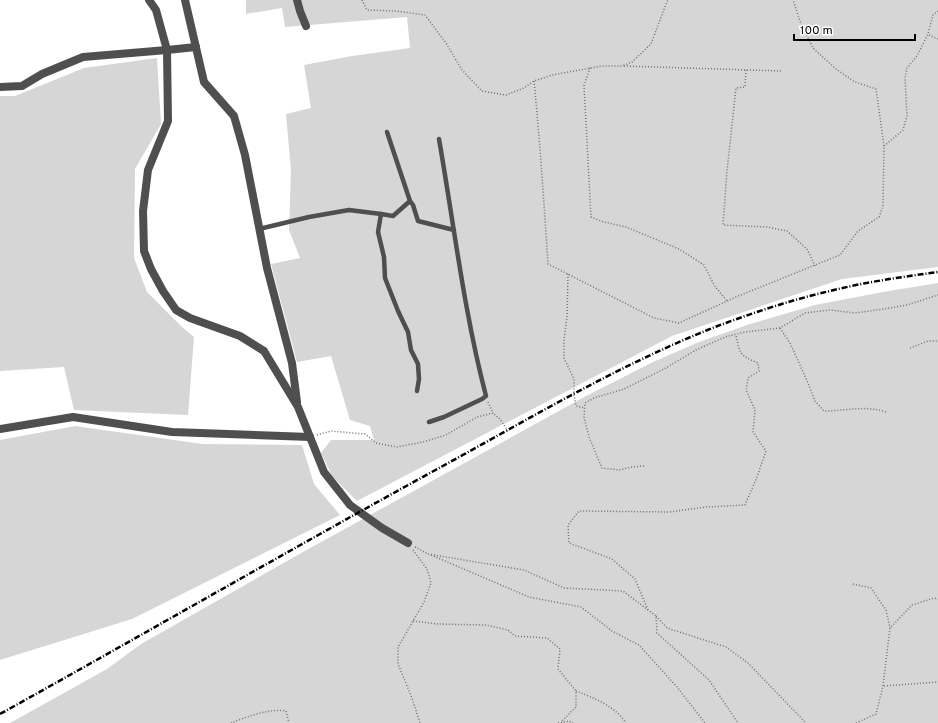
<svg xmlns="http://www.w3.org/2000/svg" width="938" height="723" viewBox="0 0 938 723" font-family="Overpass,sans-serif">
<rect width="100%" height="100%" fill="#fff"/>
<g fill="#d6d6d6">
<polygon points="246,0 938,0 938,267 842,279 672,336 357,501 332,476 321,453 331,440 374,440 370,426 350,420 331,356 297,362 271,264 300,258 289,230 291,170 286,114 311,108 304,65 352,56 410,48 407,17 285,27 282,8 246,14"/>
<polygon points="157,58 161,124 135,169 134,258 147,292 181,326 194,337 188,415 74,410 64,367 0,371 0,96 15,96 84,68"/>
<polygon points="938,283 938,723 10,723 107,669 141,644 303,552 586,396 653,362 699,342 750,324 815,305 883,292"/>
<polygon points="75,426 203,444 302,445 314,484 340,515 132,619 0,660 0,440"/>
</g>
<g fill="none" stroke-linecap="round" stroke-linejoin="round">
<g stroke="#717171" stroke-width="1.5" stroke-dasharray="1 2" stroke-linecap="butt">
<polyline points="362,0 367,10 396,11 425,15 446,43 462,70 482,91 506,95 524,88 534,81 552,75 602,66 622,66 632,62 651,44 666,4 668,0"/>
<polyline points="929,35 938,39"/>
<polyline points="624,66 781,71"/>
<polyline points="590,68 584,85 591,217 604,222 626,227 679,249 704,265 714,285 727,301"/>
<polyline points="746,70 745,87 736,88 727,171 723,225 767,227 787,231 807,249 815,266"/>
<path d="M534,81C540,142 544,203 548,264L654,318L679,323L736,297L840,255L858,231L879,217L883,206L884,146L876,89L855,82L836,69L813,48L800,21L793,0"/>
<polyline points="884,146 903,130 907,116 905,78 907,68 917,56 928,34 933,15 938,11"/>
<polyline points="568,274 567,317 564,340 564,358 574,379 574,395 576,406 585,408"/>
<path d="M780,328L790,343L808,383L815,401L824,411C845,411 866,405 886,412"/>
<polyline points="910,348 928,341 938,341"/>
<polyline points="488,402 493,413"/>
<polyline points="317,435 331,431 365,434 376,443 397,447 423,442 446,435 477,417 493,413 500,419 508,431"/>
<polyline points="644,466 632,467 619,470 602,468 589,437 584,417 585,403 594,398 624,389 664,369 696,350 725,337 745,332 780,328 805,313 830,310 855,313 884,309 907,305 938,295"/>
<polyline points="415,547 428,554"/>
<polyline points="413,550 427,569 431,583 424,602 398,647 398,664 412,698 420,723"/>
<polyline points="428,554 524,570 564,588 623,591 656,616 657,633 709,680 738,723"/>
<polyline points="431,555 529,597 581,607 612,631 639,645 677,687 705,723"/>
<polyline points="853,584 871,588 886,610 890,628"/>
<path d="M648,610L635,579L612,559L569,543L568,525L579,511L670,512L706,507L745,505L757,477L766,451L753,432L755,410L746,390L748,378L759,371L758,363C739,355 740,354 736,335"/>
<polyline points="656,616 667,628 726,647 748,663 806,723"/>
<polyline points="413,621 437,624 486,625 508,630 515,636 547,638 560,649 558,669 576,691 576,707 561,722"/>
<polyline points="884,686 938,682"/>
<path d="M576,691C594,698 615,706 626,723"/>
<path d="M231,723C246,717 270,708 286,711L289,723"/>
<polyline points="558,723 569,721 573,723"/>
<polyline points="856,723 876,714 883,686 890,628 912,605 934,598 938,599"/>
</g>
<g stroke="#4f4f4f" stroke-width="4.5">
<polyline points="387,132 410,201"/>
<polyline points="381,214 393,216 410,201 413,205 418,221 454,230"/>
<polyline points="259,229 309,217 349,210 381,214 378,232 384,257 385,278 398,311 408,332 411,350 418,364 419,379 417,391"/>
<path d="M429,422L444,417L482,399L486,396C464,312 454,225 439,139"/>
</g>
<g stroke="#4f4f4f" stroke-width="8">
<polyline points="149,0 156,10 167,50 168,121 148,170 143,211 144,251 151,269 163,291 176,310 190,318 240,336 264,351 298,407 324,472 350,505 382,528 408,543"/>
<polyline points="185,0 204,82 234,116 245,155 267,268 292,363 297,402"/>
<polyline points="297,0 300,11 306,26"/>
<polyline points="0,87 22,86 42,74 83,57 167,50 196,47"/>
<polyline points="0,429 73,417 172,432 310,437"/>
</g>
<path stroke="#000" stroke-width="2.5" stroke-dasharray="6 2 1 2" stroke-linecap="butt" d="M0,714C144,634 286,552 430,473C524,422 616,366 715,327C752,313 791,300 830,291C865,282 902,277 938,272"/>
</g>
<path d="M794 34v6h121v-6" fill="none" stroke="#000000" stroke-width="2"/>
<text x="800" y="34" font-size="12" fill="#000000" stroke="#ffffff" stroke-width="3" paint-order="stroke">100 m</text>
</svg>
